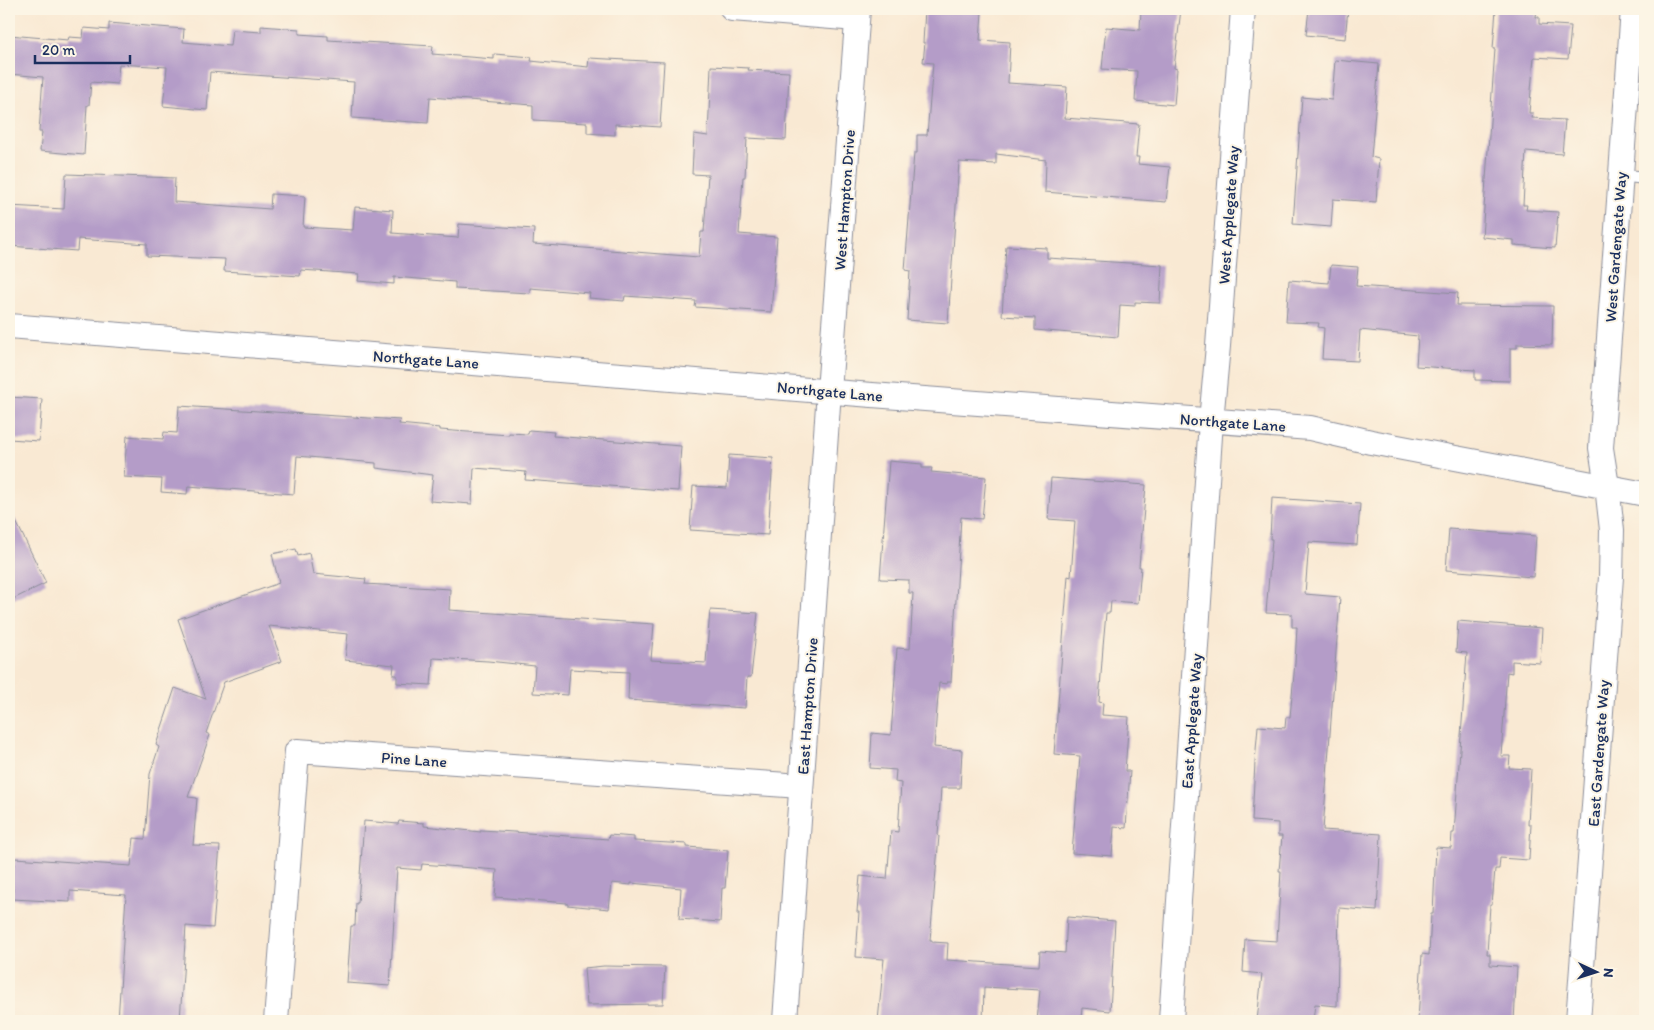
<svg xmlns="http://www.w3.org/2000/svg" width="1654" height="1030" viewBox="0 0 1654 1030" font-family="Itim,sans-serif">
<rect width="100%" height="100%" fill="#fcf5e5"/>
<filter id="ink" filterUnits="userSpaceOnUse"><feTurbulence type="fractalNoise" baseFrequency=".02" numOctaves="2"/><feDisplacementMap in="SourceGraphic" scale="10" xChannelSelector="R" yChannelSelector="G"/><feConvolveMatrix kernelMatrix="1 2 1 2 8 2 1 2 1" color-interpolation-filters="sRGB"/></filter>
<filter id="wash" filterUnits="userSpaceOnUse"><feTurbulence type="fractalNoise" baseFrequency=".0096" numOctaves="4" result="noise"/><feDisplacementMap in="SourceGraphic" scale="20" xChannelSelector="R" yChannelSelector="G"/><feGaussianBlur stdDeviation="1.12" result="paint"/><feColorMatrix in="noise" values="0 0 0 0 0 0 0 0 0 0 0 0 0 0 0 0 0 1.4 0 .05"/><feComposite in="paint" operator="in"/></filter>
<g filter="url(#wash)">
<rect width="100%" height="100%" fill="#f9e9d3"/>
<g id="blocks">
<g fill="#b49cc8">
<polygon points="925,9 982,12 980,40 1010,42 1008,83 1067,87 1065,118 1139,124 1136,157 1139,157 1138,164 1170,167 1166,202 1045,192 1046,160 996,154 996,164 959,162 948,323 907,320 910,271 905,270 914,153 917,153 917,135 927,135 933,63 923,62 925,43 923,43"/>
<polygon points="1141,9 1181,9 1174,68 1177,69 1174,105 1135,101 1137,71 1102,69 1106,27 1140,30"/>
<polygon points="1309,9 1348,9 1345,39 1306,35"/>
<polygon points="1496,9 1537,9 1536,17 1539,17 1539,24 1571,26 1568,59 1534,57 1529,113 1533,113 1532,118 1565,120 1562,154 1526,151 1523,205 1527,205 1526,210 1558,212 1555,248 1514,245 1514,240 1482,237 1495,49 1493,49"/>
<polygon points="109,23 184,29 183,42 230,46 232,30 261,32 261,26 299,29 299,34 328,36 328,40 433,46 432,54 494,59 494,54 532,57 531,61 588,67 589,58 664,62 660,127 615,124 615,135 587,133 587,123 533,120 533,105 430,97 428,123 352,118 354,82 210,72 207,110 163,106 167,67 119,64 117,84 91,82 89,105 87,105 84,155 40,151 42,132 39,132 43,77 9,74 9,35 68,40 69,37 83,38 84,28 109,30"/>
<polygon points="1335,60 1379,64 1371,157 1379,159 1376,202 1333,199 1331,227 1293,224 1302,97 1332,100"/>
<polygon points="711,66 749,68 748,70 789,72 786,140 747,138 745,177 743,177 739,234 777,237 771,312 695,307 696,301 625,296 624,301 589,298 590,293 530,288 530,293 455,289 455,282 394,277 394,284 358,281 359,274 301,270 300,276 224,271 225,259 147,256 147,244 78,239 77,251 9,246 9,206 64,209 66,174 175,178 174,202 270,209 271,194 305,196 303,227 353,230 355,207 393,210 392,233 458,238 459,224 534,229 533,244 699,257 701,232 704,232 708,175 692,174 694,134 708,136"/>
<polygon points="1006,246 1047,248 1047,258 1162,265 1160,303 1135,302 1135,306 1120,305 1118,337 1035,330 1035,318 1002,316"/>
<polygon points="1331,265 1358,267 1356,286 1458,293 1457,305 1553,306 1552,345 1517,344 1517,348 1510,348 1510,381 1475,380 1475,370 1416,366 1418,336 1360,330 1358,361 1322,359 1324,328 1318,327 1319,323 1286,322 1289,280 1329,283"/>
<polygon points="9,397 42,399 39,441 9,439"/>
<polygon points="179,406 400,420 399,424 440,428 440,430 509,435 509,433 528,434 529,430 554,432 553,436 681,446 678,491 525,480 526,472 474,468 472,504 430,501 433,475 376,468 376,463 297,456 294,494 188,486 187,494 161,492 162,479 124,477 127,436 163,439 164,432 177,433"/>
<polygon points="729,455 773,458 768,535 690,530 693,486 727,488"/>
<polygon points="889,461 922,464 922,468 932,468 931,472 986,477 982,519 961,517 951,682 947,682 947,684 939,683 934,747 962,750 960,788 941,788 938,836 939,836 930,940 932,940 932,942 948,943 947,960 1039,966 1040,951 1065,953 1067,917 1115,921 1110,1011 1082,1008 1081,1020 1077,1019 1077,1021 1037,1021 1040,990 984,987 983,1021 878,1021 884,959 856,957 859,912 857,912 860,876 887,879 891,831 898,832 901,783 895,782 896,770 870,768 872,733 891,735 897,648 910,649 913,593 909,593 909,580 880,579"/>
<polygon points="1051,478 1146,485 1139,567 1141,567 1138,603 1111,601 1110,613 1106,613 1103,647 1099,702 1103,703 1102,715 1129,717 1125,771 1130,771 1126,828 1114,827 1112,856 1072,853 1080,756 1054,754 1068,576 1071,577 1075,521 1048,519"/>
<polygon points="1272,498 1360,504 1357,545 1309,542 1305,594 1340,597 1323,830 1381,834 1377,911 1339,908 1337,1006 1315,1004 1313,1021 1257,1021 1262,974 1243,972 1245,939 1277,941 1281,871 1279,871 1282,836 1278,836 1278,823 1252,821 1255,762 1258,726 1285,728 1286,717 1290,717 1295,663 1297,627 1292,627 1292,614 1266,613 1272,539 1270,539"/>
<polygon points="9,507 46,583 9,601"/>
<polygon points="1449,529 1536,536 1533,577 1446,570"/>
<polygon points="296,549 298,556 309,553 313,574 366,579 365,584 450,589 449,610 654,624 651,660 706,663 710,610 758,613 751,677 747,677 745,708 628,700 629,672 570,669 568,695 533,693 535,666 488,661 433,658 431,685 397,683 397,675 393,675 394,665 345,660 348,634 269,626 282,661 224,682 206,733 210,735 188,797 197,798 193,845 220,846 213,928 186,926 180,1021 118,1021 126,895 70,891 70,902 12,899 13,889 9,889 9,865 14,865 15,858 131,866 134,838 145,839 150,774 159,747 156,745 175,688 206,699 178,619 279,583 272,554"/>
<polygon points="1458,621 1542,628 1540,663 1512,661 1512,673 1507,672 1501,756 1510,756 1509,768 1531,769 1528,824 1531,824 1529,860 1500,858 1499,869 1495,869 1492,905 1490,905 1487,954 1490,954 1490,965 1517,967 1514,1021 1418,1021 1422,954 1429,955 1431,914 1433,914 1436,847 1451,848 1452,833 1454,833 1467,653 1456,652"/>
<polygon points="364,821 398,824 399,821 424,823 424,826 481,832 481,830 514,832 608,839 609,835 634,837 634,841 687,844 687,847 728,850 725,888 722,888 720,922 679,919 681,888 631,883 631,885 612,883 609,909 567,905 567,903 495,897 497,870 422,864 421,870 397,868 390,986 347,983 351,926 355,926 356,903 358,903"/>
<polygon points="604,966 665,967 663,1004 587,1005 584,968"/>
</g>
</g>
</g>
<g filter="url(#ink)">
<use href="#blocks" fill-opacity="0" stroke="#8a8c98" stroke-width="1"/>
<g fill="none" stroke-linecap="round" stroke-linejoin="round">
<defs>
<polyline id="lane" points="1620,175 1645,178"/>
<g id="street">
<polyline points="732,9 857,19"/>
<polyline points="9,326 872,395 1310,428 1371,442 1645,494"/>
<polyline points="276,1021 297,751 801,786"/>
<polyline points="785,1021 829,391 858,9"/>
<polyline points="1171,1021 1211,421 1218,346 1243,9"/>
<polyline points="1578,1021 1611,577 1612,530 1607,486 1601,448 1633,9"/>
</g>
</defs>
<use href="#lane" stroke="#8a8c98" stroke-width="14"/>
<use href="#street" stroke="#8a8c98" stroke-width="26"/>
<use href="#lane" stroke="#fff" stroke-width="12"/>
<use href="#street" stroke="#fff" stroke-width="24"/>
</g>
</g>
<g text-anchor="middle" stroke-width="4" stroke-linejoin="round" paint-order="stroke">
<g font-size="16" fill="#1b2f5e" stroke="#fcf5e5">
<text transform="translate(844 200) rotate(-86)" y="6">West Hampton Drive</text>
<text transform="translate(1228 215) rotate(-86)" y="6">West Applegate Way</text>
<text transform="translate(1615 247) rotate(-86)" y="6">West Gardengate Way</text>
<text transform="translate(426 359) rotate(4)" y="6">Northgate Lane</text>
<text transform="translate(830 391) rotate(5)" y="6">Northgate Lane</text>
<text transform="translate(1233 422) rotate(4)" y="6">Northgate Lane</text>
<text transform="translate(807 706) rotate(-86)" y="6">East Hampton Drive</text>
<text transform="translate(1191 721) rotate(-86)" y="6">East Applegate Way</text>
<text transform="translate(1598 753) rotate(-86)" y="6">East Gardengate Way</text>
<text transform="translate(414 759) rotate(4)" y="6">Pine Lane</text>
</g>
</g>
<rect width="1654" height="1030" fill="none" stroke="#fcf5e5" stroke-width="30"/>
<g transform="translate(1596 972) rotate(94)" stroke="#fcf5e5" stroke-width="4" paint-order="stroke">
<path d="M0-4L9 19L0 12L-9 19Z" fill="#1b2f5e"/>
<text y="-8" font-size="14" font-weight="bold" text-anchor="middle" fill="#1b2f5e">N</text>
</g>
<path d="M35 55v8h95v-8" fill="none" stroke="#1b2f5e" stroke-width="2.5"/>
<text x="42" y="55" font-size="15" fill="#1b2f5e" stroke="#fcf5e5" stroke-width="4" paint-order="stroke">20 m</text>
</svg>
